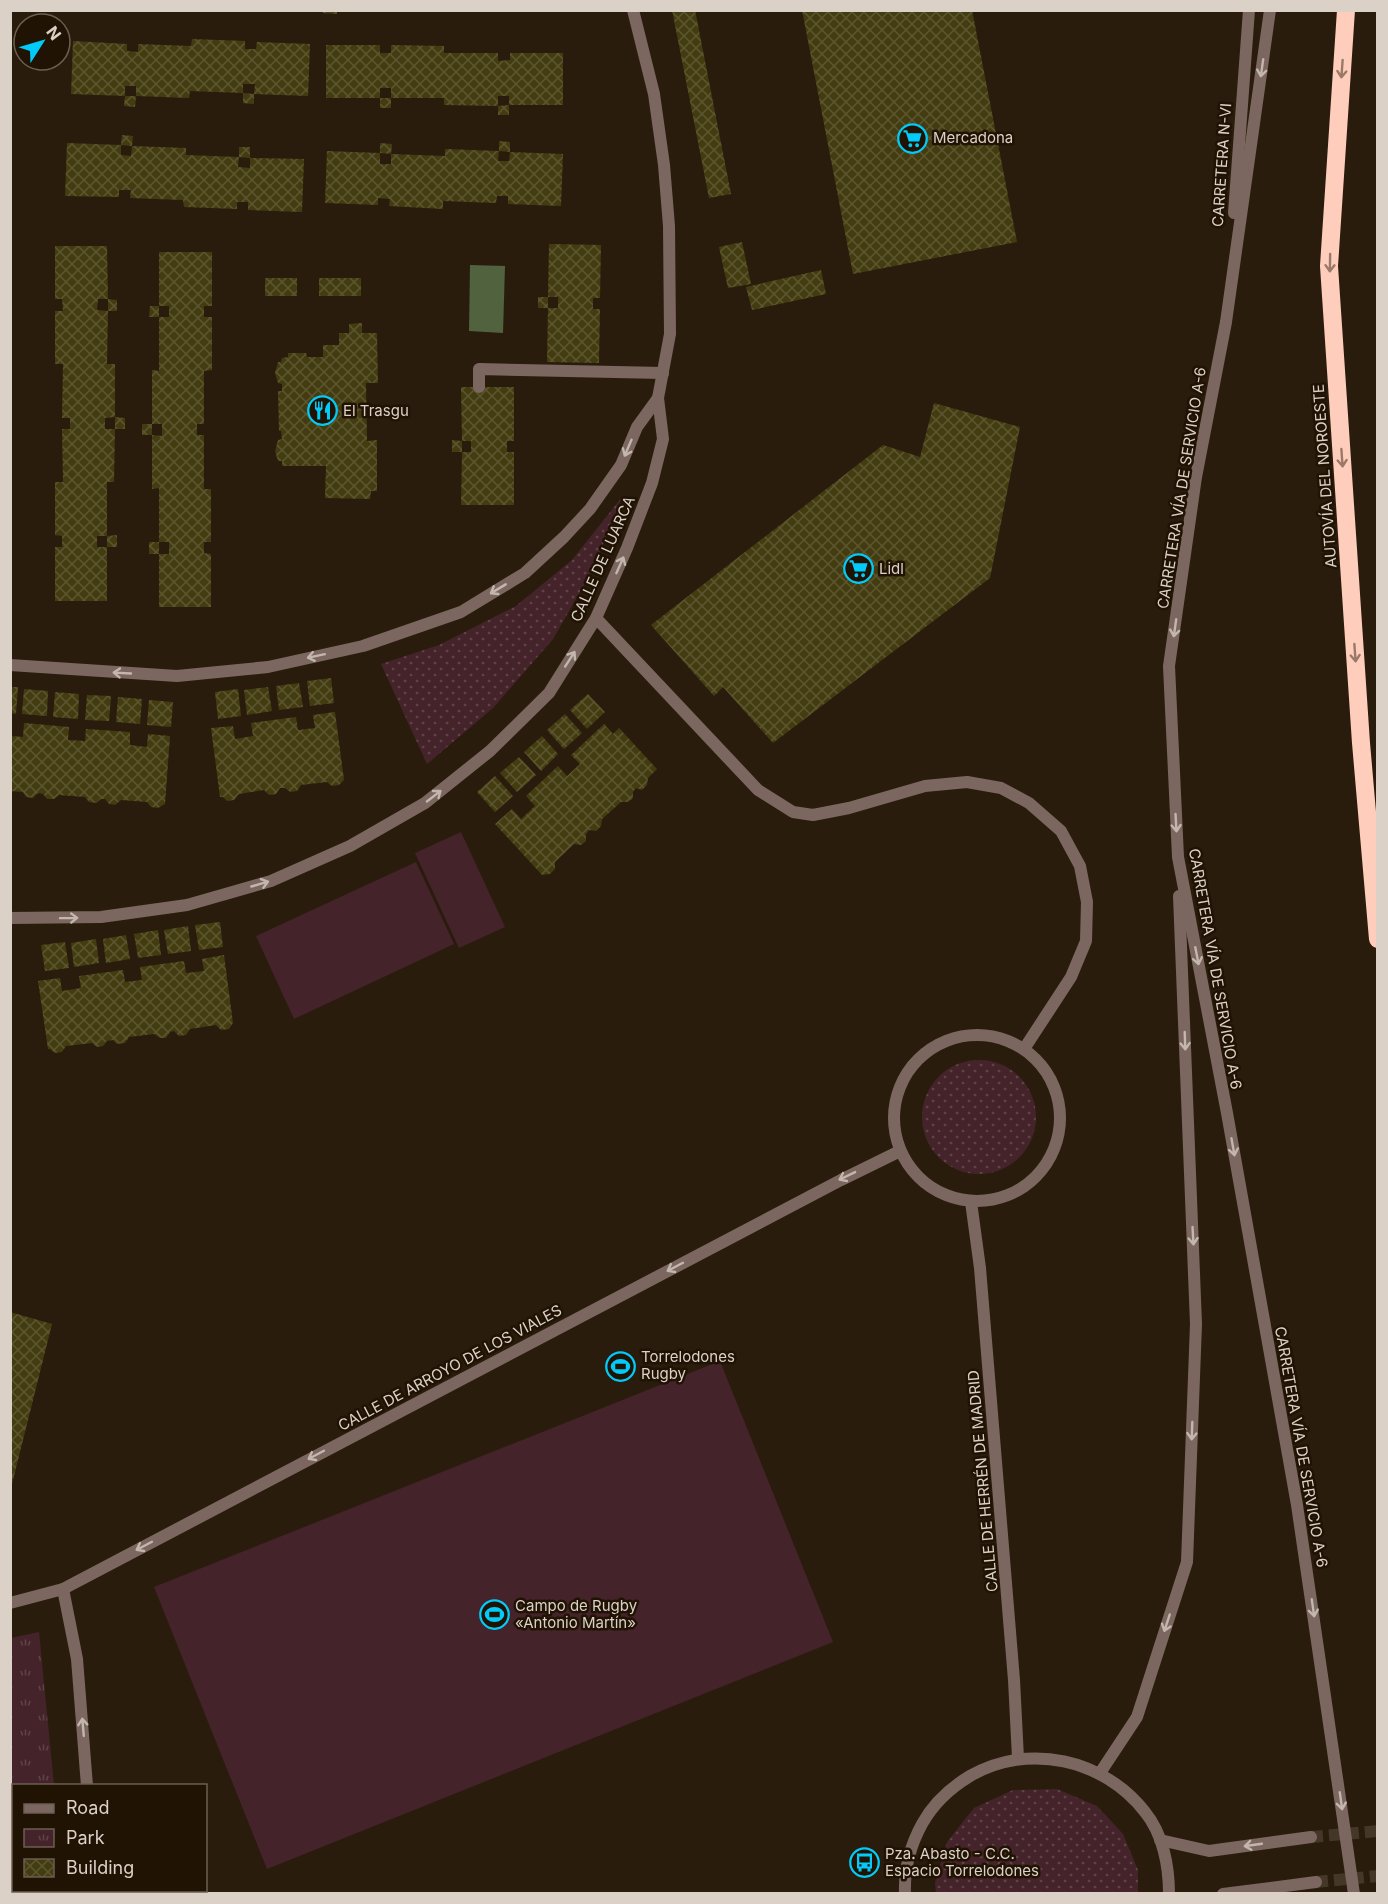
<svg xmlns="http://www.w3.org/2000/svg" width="1388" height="1904" viewBox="0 0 1388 1904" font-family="Inter,sans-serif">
<defs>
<pattern id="grass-dots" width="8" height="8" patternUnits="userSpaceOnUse" patternTransform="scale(1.5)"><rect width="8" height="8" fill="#44242a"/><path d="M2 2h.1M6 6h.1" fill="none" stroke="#5e4347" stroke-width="1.8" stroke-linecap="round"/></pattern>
<pattern id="park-tufts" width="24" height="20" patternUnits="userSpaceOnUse" patternTransform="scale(1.5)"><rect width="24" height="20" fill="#44242a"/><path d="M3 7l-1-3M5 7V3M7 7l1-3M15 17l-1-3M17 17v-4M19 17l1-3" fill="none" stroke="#5e4347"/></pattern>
<pattern id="building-cross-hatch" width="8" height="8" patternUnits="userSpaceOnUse" patternTransform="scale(1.5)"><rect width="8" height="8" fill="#423c10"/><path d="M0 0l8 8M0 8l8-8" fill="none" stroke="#5d5731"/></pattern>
</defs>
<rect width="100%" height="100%" fill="#2a1c0c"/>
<g fill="url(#grass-dots)">
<polygon points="622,497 593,569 553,639 493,708 427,764 381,664 439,645 516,606 572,560"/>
<circle cx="979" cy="1117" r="57"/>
<polygon points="1057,1789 1097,1806 1123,1834 1138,1870 1138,1893 936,1893 935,1883 947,1842 974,1808 1013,1790"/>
</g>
<polygon fill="url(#park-tufts)" points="39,1632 54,1785 14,1786 14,1890 65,1891 65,1893 11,1893 11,1638"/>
<g fill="#44242a">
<polygon points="461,832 505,927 459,948 415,853"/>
<polygon points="416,862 454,944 294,1019 256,936"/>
<polygon points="720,1361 833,1642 267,1869 154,1587"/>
</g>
<polygon fill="#50633e" points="470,265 505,266 503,333 469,331"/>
<g fill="url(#building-cross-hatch)" fill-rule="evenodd">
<polygon points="323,10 337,10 337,14 323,13"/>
<polygon points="672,10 695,10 731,194 709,198"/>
<polygon points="802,10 972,10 1017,242 853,274"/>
<polygon points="192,39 245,41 245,49 256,49 257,42 310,44 308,96 254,94 255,84 243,84 243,93 190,91 189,98 136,96 135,107 124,106 125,96 136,96 136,86 125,86 125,96 71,94 73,41 127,44 127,51 138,52 138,44 191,46"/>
<path d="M326,45H380V53H391V45L444,46V53H498V61L510,60V53H563V105H509V96H498V106L509,105V115H498V106L444,105V98H391V108H380V98H326ZM380,88H391V98H380Z"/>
<polygon points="243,93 254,94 254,104 243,103"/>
<polygon points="122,135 133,136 132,146 121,145"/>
<polygon points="499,141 510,142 510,152 563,154 561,206 508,204 508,196 497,196 496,203 443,201 443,209 389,206 390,199 378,198 378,205 325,203 327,151 380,153 380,164 391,164 391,154 445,156 445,149 499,151 498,161 509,161 510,152 499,151"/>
<polygon points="67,143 121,145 121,155 131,156 132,146 186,148 186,155 239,157 238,167 250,168 250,158 304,159 302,212 248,210 248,202 237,202 237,209 184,207 183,200 130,198 131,190 119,190 119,197 65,196"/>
<polygon points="380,143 392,144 391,154 380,153"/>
<polygon points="239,147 250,147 250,158 239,157"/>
<polygon points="742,242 751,284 728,288 719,247"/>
<path d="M549,244L601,245L600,298H593V309H600L599,363L547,362L548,308H538V297H548ZM548,297H558V308H548Z"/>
<path d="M55,246H107L108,299H98L97,310L108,311L107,364H115V417L125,418V429H115V417L105,418V429H115L114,482H107V536L117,535V547H107V601H55V547H62V536L55,535V482H63L62,429H70V418H62L63,364H55V311H63L62,299H55ZM97,536H107V547H97Z"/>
<polygon points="159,252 212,252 212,306 204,306 204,317 212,317 212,370 204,371 204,424 197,424 197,435 204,435 204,489 211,489 211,542 204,542 204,553 211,554 211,607 159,607 159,554 169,554 169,542 159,542 159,488 152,489 152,435 142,435 142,424 152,424 152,435 162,436 162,424 152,424 152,370 159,371 159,317 169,317 169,306 159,306 159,317 149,317 150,306 159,306"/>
<polygon points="821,270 826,294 752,310 746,287"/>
<rect x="265" y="278" width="32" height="18"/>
<rect x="319" y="278" width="42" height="18"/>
<polygon points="108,299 117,300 117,311 108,311"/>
<polygon points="362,323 362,333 377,333 378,383 366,383 367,441 377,440 377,491 371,491 370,499 325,498 326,466 282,466 282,461 278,461 275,451 278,440 282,439 281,431 279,431 278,391 282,391 282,384 278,383 275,373 278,362 281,362 282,358 288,357 288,353 306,353 307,357 323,357 323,345 339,345 339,333 349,333 349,324"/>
<path d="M461,387H514V441H507V452H514V505H461L462,452H452V440L462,441ZM462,441H471V452H462Z"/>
<polygon points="934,403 1020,427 990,578 773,743 723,687 714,696 651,625 883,445 920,457"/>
<rect x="149" y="542" width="10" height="12"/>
<polygon points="331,678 334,703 310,706 307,681"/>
<polygon points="299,683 303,707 279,710 276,686"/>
<polygon points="10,687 18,687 16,714 10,713"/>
<polygon points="268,687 272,711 247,715 244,690"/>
<polygon points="24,689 48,691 47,716 22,714"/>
<polygon points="238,689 241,716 218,719 215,692"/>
<polygon points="55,692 79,694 78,719 53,717"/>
<polygon points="588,694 605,712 587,729 570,710"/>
<polygon points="87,695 111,696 109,721 85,720"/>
<polygon points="118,697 142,699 140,724 116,722"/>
<polygon points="149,700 173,702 171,727 147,725"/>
<polygon points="335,712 344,780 339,785 332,786 327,782 301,785 297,791 290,792 285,788 280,788 276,794 269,795 264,790 239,794 234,800 227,801 223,797 220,797 211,728 233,726 235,739 253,736 251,723 296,717 298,730 315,728 313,715"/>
<polygon points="565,714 582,733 564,749 547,730"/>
<polygon points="24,723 69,727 68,740 85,741 86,729 130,732 130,745 147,747 148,734 170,736 165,804 158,808 151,807 147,802 121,800 115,805 109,804 105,799 101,799 96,803 89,802 85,797 59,795 54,799 47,799 43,794 38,793 33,798 26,797 23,792 10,791 10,736 23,737"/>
<polygon points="604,724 613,734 619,728 657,769 648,778 647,785 642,790 636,788 633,792 633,798 628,802 621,802 602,819 601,826 596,831 589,830 586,834 586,841 581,845 574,844 555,862 555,869 550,874 542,875 495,824 512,809 521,819 535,806 526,796 558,766 567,776 580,764 571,755"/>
<polygon points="542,736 558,754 541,771 524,752"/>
<polygon points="519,757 536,775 517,792 500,773"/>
<polygon points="495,776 513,796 495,812 477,792"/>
<polygon points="220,922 223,947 199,950 195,925"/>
<polygon points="188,926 191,951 168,954 164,930"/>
<polygon points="158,930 161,955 138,958 134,934"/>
<polygon points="126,935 130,959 106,963 103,939"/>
<polygon points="96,939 99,963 74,967 71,943"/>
<polygon points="65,942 69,968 45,971 41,945"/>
<polygon points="224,955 233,1023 229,1029 221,1030 216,1025 190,1029 186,1035 179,1036 174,1031 170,1032 166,1038 160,1038 154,1034 129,1037 125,1043 117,1044 113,1040 107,1041 103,1046 97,1047 92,1043 66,1046 62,1052 55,1053 50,1049 48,1049 38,981 60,978 62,991 81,988 79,976 123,970 125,982 142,980 140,967 184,961 186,973 204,971 202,959"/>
<polygon points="10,1312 52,1324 11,1488 10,1488"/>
</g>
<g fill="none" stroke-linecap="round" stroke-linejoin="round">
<g stroke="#453728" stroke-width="12" stroke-dasharray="12 6" stroke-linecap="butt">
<polyline points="1311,1837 1378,1831"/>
<polyline points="1316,1882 1378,1876"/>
</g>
<polyline stroke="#7b6760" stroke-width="12" points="479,387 479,369 663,373"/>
<g stroke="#7b6760" stroke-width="12">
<polyline points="1270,10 1226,322 1196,477 1169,666 1178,857 1227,1113 1297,1505 1354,1894"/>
<polyline points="1234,213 1249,10"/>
<polyline points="596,618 758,790 793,812 813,815 849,808 925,786 967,782 1001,788 1029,803 1061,831 1080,866 1087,902 1086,941 1071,977 1024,1049"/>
<polyline points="10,665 177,676 268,667 363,646 461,612 525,573 564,537 590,509 621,465 637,427 658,398"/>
<polyline points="10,918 101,917 187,905 271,881 350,846 425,803 490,751 549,693 596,618 627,548 652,483 663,439 658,398 670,334 669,226 664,165 654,94 633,10"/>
<circle cx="977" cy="1118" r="83"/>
<polyline points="971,1202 980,1268 1014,1680 1018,1758"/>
<polyline points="63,1589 77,1659 87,1786"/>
<polyline points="10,1603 63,1589 841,1180 900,1151"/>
<polyline points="1100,1773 1137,1717 1187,1562 1196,1324 1179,896"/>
<polyline points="1160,1840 1209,1851 1311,1837"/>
<polyline points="96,1890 96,1894"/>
<path d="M905,1894C904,1868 910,1846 922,1824C933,1804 950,1788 970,1776C1028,1742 1104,1759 1145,1812C1163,1834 1169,1866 1169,1894"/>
<polyline points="1223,1894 1316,1882"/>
</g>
<polyline stroke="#ffcdbb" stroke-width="18" points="1346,10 1329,266 1361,743 1378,939"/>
</g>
<defs><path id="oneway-shaft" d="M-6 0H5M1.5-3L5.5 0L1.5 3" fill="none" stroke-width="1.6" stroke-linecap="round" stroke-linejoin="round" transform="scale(1.5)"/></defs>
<g stroke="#c3b6ad">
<use href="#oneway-shaft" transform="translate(1262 68) rotate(98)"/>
<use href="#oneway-shaft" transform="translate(628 448) rotate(113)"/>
<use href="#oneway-shaft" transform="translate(620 565) rotate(-66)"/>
<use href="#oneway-shaft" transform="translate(498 589) rotate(149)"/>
<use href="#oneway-shaft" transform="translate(1175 628) rotate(98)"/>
<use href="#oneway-shaft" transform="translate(316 656) rotate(168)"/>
<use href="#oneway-shaft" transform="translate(570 659) rotate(-57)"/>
<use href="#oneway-shaft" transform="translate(122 673) rotate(-177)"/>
<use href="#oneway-shaft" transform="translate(434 796) rotate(-38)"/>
<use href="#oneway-shaft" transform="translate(1176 823) rotate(87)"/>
<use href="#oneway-shaft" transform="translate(260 884) rotate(-16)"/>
<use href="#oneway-shaft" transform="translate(69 918) rotate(-1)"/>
<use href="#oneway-shaft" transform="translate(1197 956) rotate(79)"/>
<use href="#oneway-shaft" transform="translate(1185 1041) rotate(88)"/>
<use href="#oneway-shaft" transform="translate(1233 1147) rotate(80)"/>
<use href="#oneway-shaft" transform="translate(847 1176) rotate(154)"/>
<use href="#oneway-shaft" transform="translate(1193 1236) rotate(87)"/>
<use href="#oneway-shaft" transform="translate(675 1267) rotate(152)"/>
<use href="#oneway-shaft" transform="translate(1192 1431) rotate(92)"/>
<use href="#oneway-shaft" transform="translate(316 1455) rotate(152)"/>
<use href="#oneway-shaft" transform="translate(144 1546) rotate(152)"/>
<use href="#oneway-shaft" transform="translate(1313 1608) rotate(82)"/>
<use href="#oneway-shaft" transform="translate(1167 1623) rotate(108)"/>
<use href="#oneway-shaft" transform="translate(83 1727) rotate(-95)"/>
<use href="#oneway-shaft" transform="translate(1341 1801) rotate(82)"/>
<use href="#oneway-shaft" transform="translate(1253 1845) rotate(172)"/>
</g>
<g stroke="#9b7969">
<use href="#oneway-shaft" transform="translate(1342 69) rotate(94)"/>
<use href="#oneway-shaft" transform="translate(1330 263) rotate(91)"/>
<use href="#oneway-shaft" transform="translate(1342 458) rotate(86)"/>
<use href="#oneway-shaft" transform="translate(1355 653) rotate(86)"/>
</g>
<defs>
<symbol id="supermarket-ring" viewBox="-11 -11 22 22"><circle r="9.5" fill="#201304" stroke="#03cbf9" stroke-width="1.5"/><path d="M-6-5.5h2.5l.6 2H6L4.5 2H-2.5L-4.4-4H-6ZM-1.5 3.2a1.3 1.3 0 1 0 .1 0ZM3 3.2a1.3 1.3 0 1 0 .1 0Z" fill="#03cbf9"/></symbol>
<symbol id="restaurant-ring" viewBox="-11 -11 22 22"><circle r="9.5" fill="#201304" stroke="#03cbf9" stroke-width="1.5"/><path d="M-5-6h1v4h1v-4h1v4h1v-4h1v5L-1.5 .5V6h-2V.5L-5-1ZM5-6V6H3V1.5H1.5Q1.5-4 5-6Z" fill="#03cbf9"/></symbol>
<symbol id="stadium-ring" viewBox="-11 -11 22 22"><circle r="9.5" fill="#201304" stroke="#03cbf9" stroke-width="1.5"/><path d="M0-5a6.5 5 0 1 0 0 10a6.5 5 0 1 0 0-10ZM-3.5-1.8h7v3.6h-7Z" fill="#03cbf9"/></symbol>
<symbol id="bus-ring" viewBox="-11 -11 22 22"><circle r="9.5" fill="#201304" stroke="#03cbf9" stroke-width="1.5"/><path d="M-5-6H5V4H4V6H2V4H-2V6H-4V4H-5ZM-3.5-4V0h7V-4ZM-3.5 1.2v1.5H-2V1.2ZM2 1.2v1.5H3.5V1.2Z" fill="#03cbf9"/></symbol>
</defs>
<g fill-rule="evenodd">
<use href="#supermarket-ring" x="896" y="122" width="33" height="33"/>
<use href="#restaurant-ring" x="306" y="394" width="33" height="33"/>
<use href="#supermarket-ring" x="842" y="552" width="33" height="33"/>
<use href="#stadium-ring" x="604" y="1350" width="33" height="33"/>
<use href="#stadium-ring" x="478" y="1598" width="33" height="33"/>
<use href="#bus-ring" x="848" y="1846" width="33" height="33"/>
</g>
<g text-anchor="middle" stroke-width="5" stroke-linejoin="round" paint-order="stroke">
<g font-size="15" fill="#dbd1c7" stroke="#201304" text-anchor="start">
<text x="933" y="143">Mercadona</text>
<text x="343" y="416">El Trasgu</text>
<text x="879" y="574">Lidl</text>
<text x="641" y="1362">Torrelodones<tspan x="641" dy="17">Rugby</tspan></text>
<text x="515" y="1611">Campo de Rugby<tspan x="515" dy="17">«Antonio Martín»</tspan></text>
<text x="885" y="1859">Pza. Abasto - C.C.<tspan x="885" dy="17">Espacio Torrelodones</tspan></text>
</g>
<g font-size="15" fill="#dbd1c7" stroke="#201304">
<text transform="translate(1222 165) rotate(-86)" y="5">CARRETERA N-VI</text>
<text transform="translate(1325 476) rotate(-94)" y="5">AUTOVÍA DEL NOROESTE</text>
<text transform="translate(1182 488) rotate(-81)" y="5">CARRETERA VÍA DE SERVICIO A-6</text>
<text transform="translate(603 559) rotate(-66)" y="5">CALLE DE LUARCA</text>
<text transform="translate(1215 969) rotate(80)" y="5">CARRETERA VÍA DE SERVICIO A-6</text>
<text transform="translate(450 1368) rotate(-28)" y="5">CALLE DE ARROYO DE LOS VIALES</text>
<text transform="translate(1301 1447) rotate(80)" y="5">CARRETERA VÍA DE SERVICIO A-6</text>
<text transform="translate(983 1481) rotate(-95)" y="5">CALLE DE HERRÉN DE MADRID</text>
</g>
</g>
<rect width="1388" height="1904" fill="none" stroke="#dbd1c7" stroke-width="24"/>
<rect x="12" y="1784" width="195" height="108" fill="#201304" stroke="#6b5f52" stroke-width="1.5"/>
<rect x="24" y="1804" width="30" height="9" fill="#7b6760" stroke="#6b5f52" stroke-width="1.5"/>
<text x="66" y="1814" font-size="18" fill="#dbd1c7">Road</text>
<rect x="24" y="1829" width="30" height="18" fill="url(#park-tufts)" stroke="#6b5f52" stroke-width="1.5"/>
<text x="66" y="1844" font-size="18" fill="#dbd1c7">Park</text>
<rect x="24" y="1859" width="30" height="18" fill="url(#building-cross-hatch)" stroke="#6b5f52" stroke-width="1.5"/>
<text x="66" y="1874" font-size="18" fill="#dbd1c7">Building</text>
<g transform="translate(42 42) rotate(53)"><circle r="28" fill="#201304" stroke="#6b5f52" stroke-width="1.5"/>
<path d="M0-4.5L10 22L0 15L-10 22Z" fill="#03cbf9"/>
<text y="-9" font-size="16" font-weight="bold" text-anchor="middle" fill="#dbd1c7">N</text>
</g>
</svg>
